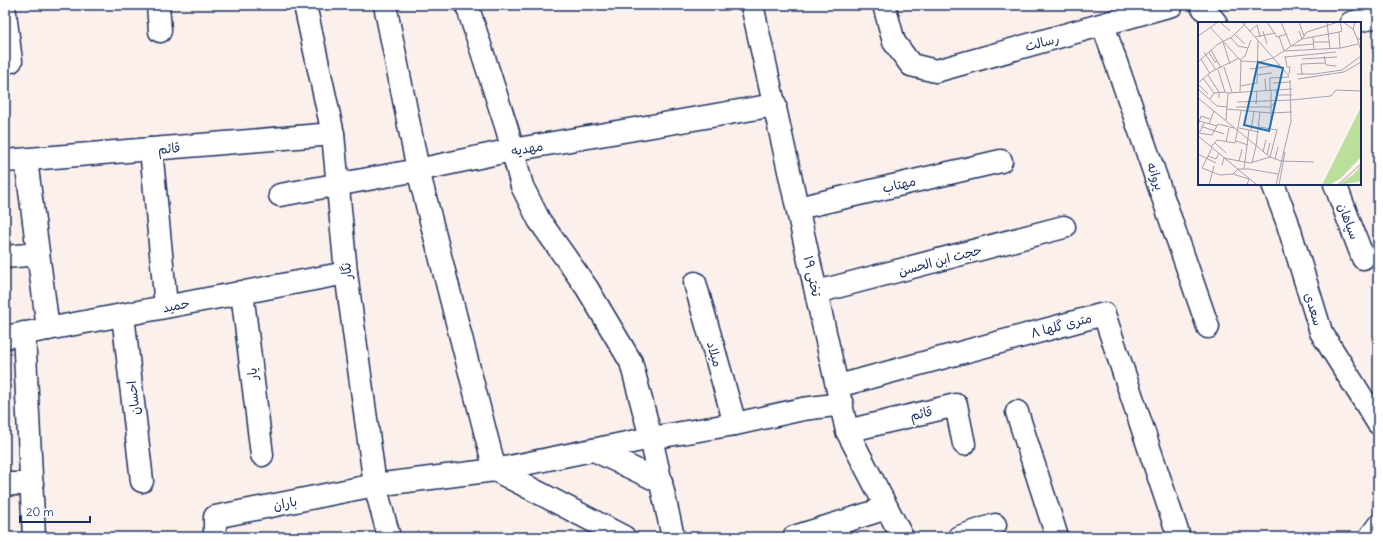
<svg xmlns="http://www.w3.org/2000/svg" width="1383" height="542" viewBox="0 0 1383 542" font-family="Delius,'Playpen Sans Arabic',sans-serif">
<rect width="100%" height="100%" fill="#fbf0ec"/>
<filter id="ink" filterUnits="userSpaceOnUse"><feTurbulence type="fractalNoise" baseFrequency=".025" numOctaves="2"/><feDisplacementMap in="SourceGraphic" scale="8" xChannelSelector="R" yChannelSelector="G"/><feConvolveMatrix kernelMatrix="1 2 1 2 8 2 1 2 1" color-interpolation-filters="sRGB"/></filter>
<g filter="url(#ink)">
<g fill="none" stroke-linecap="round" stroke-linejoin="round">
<defs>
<g id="street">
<polyline points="158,5 160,31"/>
<polyline points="305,5 333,134 346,273 375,485 389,537"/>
<polyline points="385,5 418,170 495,470 624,537"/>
<polyline points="467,5 507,129 522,186 539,220 587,288 631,362 651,438 673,537"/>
<polyline points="752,5 847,431 902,537"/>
<polyline points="884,5 894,42 911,65 936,71 1172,5"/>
<polyline points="1201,5 1216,23"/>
<polyline points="5,13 11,61"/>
<polyline points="1351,23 1378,16"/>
<polyline points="1103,25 1208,327"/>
<polyline points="151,149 166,306"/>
<polyline points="26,160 48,329"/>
<polyline points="5,161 333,134"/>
<polyline points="1273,184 1287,221 1321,332 1378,423"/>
<polyline points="1335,184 1363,258"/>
<polyline points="280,195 418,170 512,150 775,105"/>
<polyline points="798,208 1001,161"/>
<polyline points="5,257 38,254"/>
<polyline points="695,283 735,424"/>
<polyline points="242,292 262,455"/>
<polyline points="817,292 1064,227"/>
<polyline points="123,315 142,481"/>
<polyline points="24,333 34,537"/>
<polyline points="5,337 346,273"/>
<polyline points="838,386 1104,314 1179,537"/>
<polyline points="1017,412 1057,537"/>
<polyline points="847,431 956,405 964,444"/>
<polyline points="594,450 661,482"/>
<polyline points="5,484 32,484"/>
<polyline points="215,537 215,517 375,485 495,470 651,438 735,424 803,409 842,404"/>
<polyline points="794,537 887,508"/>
<polyline points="959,537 995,525"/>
</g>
<polyline id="secondary" points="1370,537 1378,526"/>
</defs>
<use href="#street" stroke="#1b2f5e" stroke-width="25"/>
<use href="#secondary" stroke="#1b2f5e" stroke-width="25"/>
<use href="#street" stroke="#fff" stroke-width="22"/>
<use href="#secondary" stroke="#fff" stroke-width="22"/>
</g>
</g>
<g text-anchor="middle" stroke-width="3.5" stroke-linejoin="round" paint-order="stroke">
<g font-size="13" fill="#1b2f5e" stroke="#fff">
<text transform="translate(1042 42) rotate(-15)" y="5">رسالت</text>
<text transform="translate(169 148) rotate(-5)" y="5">قائم</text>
<text transform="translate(527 148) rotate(-10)" y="5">مهدیه</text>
<text transform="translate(1156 176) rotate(71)" y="5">پروانه</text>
<text transform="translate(899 184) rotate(-13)" y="5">مهتاب</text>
<text transform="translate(1349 221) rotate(69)" y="5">سپاهان</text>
<text transform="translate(940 260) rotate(-15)" y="5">حجت ابن الحسن</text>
<text transform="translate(346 271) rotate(-96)" y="5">نگار</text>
<text transform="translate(813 276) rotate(78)" y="5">تختی ۱۹</text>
<text transform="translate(176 305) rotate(-11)" y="5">حمید</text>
<text transform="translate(1314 309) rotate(73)" y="5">سعدی</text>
<text transform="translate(1061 325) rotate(-15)" y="5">۸ متری گلها</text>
<text transform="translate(715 354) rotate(74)" y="5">میلاد</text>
<text transform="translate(252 374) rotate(-97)" y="5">یار</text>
<text transform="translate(133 398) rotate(-97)" y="5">احسان</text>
<text transform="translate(921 413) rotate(-14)" y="5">قائم</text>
<text transform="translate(285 503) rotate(-11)" y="5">باران</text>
</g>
</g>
<g transform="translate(1198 22)">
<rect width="163" height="163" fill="#fbf0ec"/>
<path d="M163,85V135L143,156L131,163H124ZM163,143V159L141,163L156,152Z" fill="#badf9a"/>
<path fill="none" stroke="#a1a3b3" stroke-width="1" d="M22,0L32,9M44,0L91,54M69,0L79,15L89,12M83,0L93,24M101,0L106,14M129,0L132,27M145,0L156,8M157,0L155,7L159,16L163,18M13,6L43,39L42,70M52,9L59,3L62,15M65,9L69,22M101,9L104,17L141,10L142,26M141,10L144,9L142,0M37,13L47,22M0,14L20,0M81,14L86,29M57,15L77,11M115,15L116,28M33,16L40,24L50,26M159,16L163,29M25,20L32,42M115,20H132M94,24L115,22M13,28L23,46M86,29L143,26L160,22M6,30L18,48M11,30L17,40L19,39M87,34L89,45H92L91,52M126,34L128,43L138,44M87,35L138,30M3,37L12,52M104,37L139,35M42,38L47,34L53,18M43,39L62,40L75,36L104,17L109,10L140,0M0,40L20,22L34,15L49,0M26,45L34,70M52,47L82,43M20,48L27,70L30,71M99,52H117L144,48L163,34M10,53L21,70V76M59,53L74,51M104,53L103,42L128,41M5,56L16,71M67,57L68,69M100,57L146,50L163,40M0,61L13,50L41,36M75,61L93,60M0,62L10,72M42,64L59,61L60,19M0,67L19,84L29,85M72,69V56L91,55M30,71L94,67M79,73H94M0,76L72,135L83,139L116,140M12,77L16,71L27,70M39,80L94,78L133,74L138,68L163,69M58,82L59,69M38,85H73L79,78L78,68M29,87L72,91L94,90M28,98L30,71M1,99L19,104M11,102L16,89M0,103L3,94L12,97M73,103V69M5,105L26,112M41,106L61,110M0,108L2,110L6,101M53,108L56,89M0,111L14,113L20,102L36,106M0,114L59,163M38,119L50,123M28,120L31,106M17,121L28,131M58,124L62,90M13,125L19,118L37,121L43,89M65,130L68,118M0,132L18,141M69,133L72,121M10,134L18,137L21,131M77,137L80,125M41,139L44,127M54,141L58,124M24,143L26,136L52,141L72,135L79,108L61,105M4,146L22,153L35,152L40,147H51L80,152M4,146L14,126M46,147L51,108M35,152L51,157L49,163M11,163L16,144M78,163L93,99L92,58M81,163L87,130M140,163L163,142"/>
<path fill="#1f6fb2" fill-opacity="0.15" stroke="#1f6fb2" stroke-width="2" d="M60,40L85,46L71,109L46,103Z"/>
<rect width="163" height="163" fill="none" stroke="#1b2f5e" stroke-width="2"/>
</g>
<rect width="1383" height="542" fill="none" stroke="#fff" stroke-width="20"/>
<rect x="10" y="10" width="1363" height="522" fill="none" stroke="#1b2f5e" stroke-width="1.5" filter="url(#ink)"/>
<path d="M20 516v6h70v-6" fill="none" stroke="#1b2f5e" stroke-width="2"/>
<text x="26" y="516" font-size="12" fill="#1b2f5e" stroke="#ffffff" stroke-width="3" paint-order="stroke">20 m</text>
</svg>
